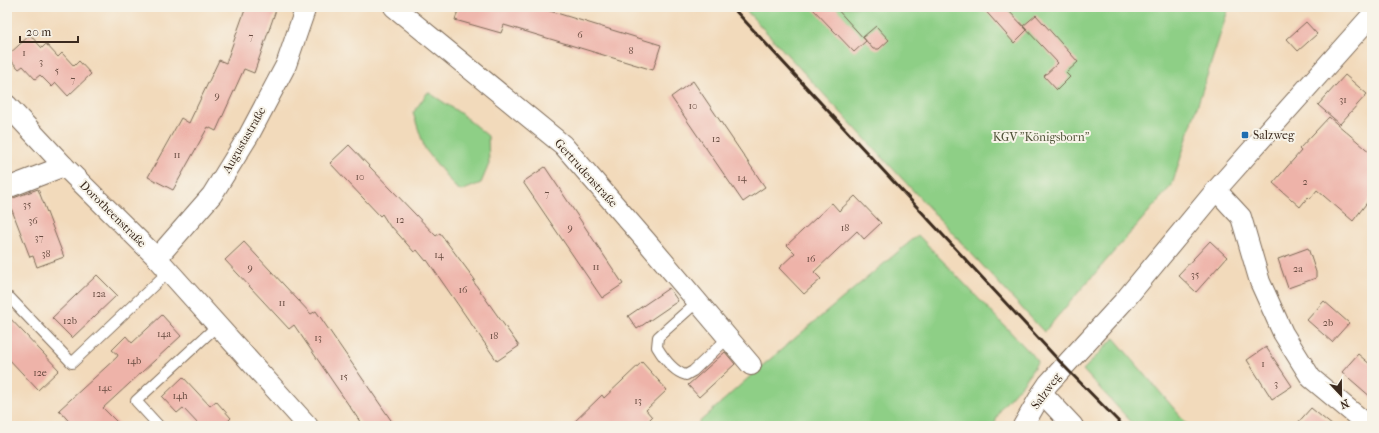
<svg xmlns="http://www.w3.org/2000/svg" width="1379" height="433" viewBox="0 0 1379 433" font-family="'IM FELL French Canon',serif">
<rect width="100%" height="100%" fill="#f7f3e8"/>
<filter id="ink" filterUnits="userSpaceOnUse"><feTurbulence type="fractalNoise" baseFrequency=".025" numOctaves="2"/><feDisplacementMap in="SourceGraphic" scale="8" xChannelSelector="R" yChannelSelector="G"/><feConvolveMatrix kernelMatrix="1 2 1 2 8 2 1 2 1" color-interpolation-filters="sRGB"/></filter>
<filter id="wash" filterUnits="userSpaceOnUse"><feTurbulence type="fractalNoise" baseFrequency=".012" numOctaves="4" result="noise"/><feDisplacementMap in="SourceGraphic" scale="16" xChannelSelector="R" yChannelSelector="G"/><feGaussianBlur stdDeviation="0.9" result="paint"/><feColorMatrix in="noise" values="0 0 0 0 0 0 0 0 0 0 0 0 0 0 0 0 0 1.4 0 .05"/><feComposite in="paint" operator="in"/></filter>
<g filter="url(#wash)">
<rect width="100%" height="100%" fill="#f2dabb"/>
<g fill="#8ecf86" stroke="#647c52">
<polygon points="743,7 1229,7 1172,185 1044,332"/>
<polygon points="428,92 460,113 488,136 489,164 481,183 461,191 455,187 425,149 413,113"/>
<polygon points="918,235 1038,361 1025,381 1000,409 994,426 695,426 756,371"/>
<polygon points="1114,338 1188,425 1189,426 1135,426 1083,370"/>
</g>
<g id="blocks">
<g fill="#eeb3a9">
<polygon points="246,7 277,7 254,73 244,69 216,131 208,127 173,190 148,177 181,118 189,123 219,60 226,63"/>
<polygon points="459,7 537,7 661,45 653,70 504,25 501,33 455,20"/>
<polygon points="811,7 835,7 866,41 854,52"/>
<polygon points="982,7 1005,7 1027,30 1014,43"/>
<polygon points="1036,15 1078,62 1066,73 1070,77 1057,90 1044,76 1058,63 1023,26"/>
<polygon points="1306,22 1317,34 1298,51 1287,39"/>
<polygon points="876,26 889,40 879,49 873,49 863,37"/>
<polygon points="30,35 42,48 46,44 58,57 62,53 74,66 79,61 91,74 68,96 56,83 52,87 40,75 35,79 23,66 19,69 7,56"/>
<polygon points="1345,75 1367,94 1340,124 1318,105"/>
<polygon points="693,81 765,187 743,202 671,97"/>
<polygon points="1329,117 1372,154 1372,196 1353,221 1317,190 1310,199 1308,197 1300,207 1273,183 1301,151 1299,149"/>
<polygon points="349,145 436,236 440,233 475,280 473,281 519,346 497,361 427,260 426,261 417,250 414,252 392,227 391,228 382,214 380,216 330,163"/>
<polygon points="545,167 623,284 602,298 523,182"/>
<polygon points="38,189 64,257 37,267 33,256 30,257 8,200"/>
<polygon points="855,196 881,223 864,239 857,231 814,272 821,279 804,294 779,268 795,253 787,245 832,203 839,211"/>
<polygon points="1210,241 1227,257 1196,292 1178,275"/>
<polygon points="244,242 311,314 316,311 395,426 363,426 294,325 289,329 225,260"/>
<polygon points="1308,248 1316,272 1316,278 1288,288 1278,259"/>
<polygon points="97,275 117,295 72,338 52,318"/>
<polygon points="669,288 678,301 637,329 628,316"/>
<polygon points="1324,301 1349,323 1332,342 1307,320"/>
<polygon points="7,315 59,370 38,390 7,357"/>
<polygon points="162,315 181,336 103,408 121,426 73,426 59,410 117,357 118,355 112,350 126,336 132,343"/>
<polygon points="1266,347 1292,386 1272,399 1247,360"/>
<polygon points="725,352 735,364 699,397 688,385"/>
<polygon points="1358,354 1372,366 1372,398 1342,372"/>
<polygon points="642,362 667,390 646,410 652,417 643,426 570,426 602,395 604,398"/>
<polygon points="183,377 210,406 216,401 231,418 223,426 200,426 183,408 177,413 162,397"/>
<polygon points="1311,408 1333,426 1295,426"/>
</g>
</g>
</g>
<g filter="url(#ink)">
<use href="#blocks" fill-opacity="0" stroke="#7b6855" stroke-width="1"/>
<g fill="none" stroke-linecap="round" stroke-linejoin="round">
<defs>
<g id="lane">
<polyline points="10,298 72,363 169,271"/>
<path d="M697,302L658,337L657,347C663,357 674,372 686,375L693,371L728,338"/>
<polyline points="159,426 136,401 218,325"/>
</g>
<g id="street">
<polyline points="394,7 563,145 647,242 751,365"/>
<polyline points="7,105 64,166 157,258 308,426"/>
<polyline points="7,188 64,166"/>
<polyline points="1216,190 1241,217 1260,282 1283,333 1311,378 1369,426"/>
<polyline points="157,258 212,195 249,135 286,65 306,7"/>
<polyline points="1042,393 1073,426"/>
<polyline points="1023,426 1042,393 1048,384 1124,301 1216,190 1372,15"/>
</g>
</defs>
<use href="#lane" stroke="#7b6855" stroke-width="12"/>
<use href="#street" stroke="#7b6855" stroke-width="22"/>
<use href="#lane" stroke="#fff" stroke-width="10"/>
<use href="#street" stroke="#fff" stroke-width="20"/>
<polyline stroke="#3b2a1e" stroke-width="3" points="732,7 1064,366 1123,426"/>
</g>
</g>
<rect fill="#1f6fb2" stroke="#f7f3e8" stroke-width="1.5" x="1241" y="131" width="8" height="8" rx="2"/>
<g text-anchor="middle" stroke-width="4" stroke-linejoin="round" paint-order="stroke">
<g font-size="10" fill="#684c41">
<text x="580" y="38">6</text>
<text x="251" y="40">7</text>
<text x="631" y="54">8</text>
<text x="24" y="56">1</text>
<text x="41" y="65">3</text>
<text x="57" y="74">5</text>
<text x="73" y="83">7</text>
<text x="217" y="99">9</text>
<text x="1343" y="103">31</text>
<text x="693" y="109">10</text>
<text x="716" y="142">12</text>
<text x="177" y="158">11</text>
<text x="360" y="180">10</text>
<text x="742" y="181">14</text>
<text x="1305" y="185">2</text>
<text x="547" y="197">7</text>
<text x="27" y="208">35</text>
<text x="400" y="223">12</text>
<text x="33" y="224">36</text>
<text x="570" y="231">9</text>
<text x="845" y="231">18</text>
<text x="39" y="241">37</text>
<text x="46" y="257">38</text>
<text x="439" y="258">14</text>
<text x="811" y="262">16</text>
<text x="596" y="270">11</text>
<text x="250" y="271">9</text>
<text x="1298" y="272">2a</text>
<text x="1195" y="278">35</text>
<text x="463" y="293">16</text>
<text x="99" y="297">12a</text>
<text x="282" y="306">11</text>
<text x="70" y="324">12b</text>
<text x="1328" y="326">2b</text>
<text x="164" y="337">14a</text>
<text x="494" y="339">18</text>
<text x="318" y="341">13</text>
<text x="134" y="364">14b</text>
<text x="1263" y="367">1</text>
<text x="40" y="376">12e</text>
<text x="344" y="380">15</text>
<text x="1276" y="387">3</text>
<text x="105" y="391">14c</text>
<text x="180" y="399">14h</text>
<text x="638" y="404">13</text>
</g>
<g font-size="12" fill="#3b2a1e" stroke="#f7f3e8" text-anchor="start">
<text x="1253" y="139">Salzweg</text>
</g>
<g font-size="12" fill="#505338" stroke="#f7f3e8">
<text x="1041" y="141">KGV "Königsborn"</text>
</g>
<g font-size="12" fill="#3b2a1e" stroke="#f7f3e8">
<text transform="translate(244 140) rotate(-60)" y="4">Augustastraße</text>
<text transform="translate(586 173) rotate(48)" y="4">Gertrudenstraße</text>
<text transform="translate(113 214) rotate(45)" y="4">Dorotheenstraße</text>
<text transform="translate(1046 391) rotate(-54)" y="4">Salzweg</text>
</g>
</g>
<rect width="1379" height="433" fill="none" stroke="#f7f3e8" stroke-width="24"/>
<g transform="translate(1341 395) rotate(158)" stroke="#f7f3e8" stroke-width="3" paint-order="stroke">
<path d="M0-3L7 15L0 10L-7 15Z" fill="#3b2a1e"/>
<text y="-6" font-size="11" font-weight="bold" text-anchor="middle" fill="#3b2a1e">N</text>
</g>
<path d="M20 36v6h58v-6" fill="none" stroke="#3b2a1e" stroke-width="2"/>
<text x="26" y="36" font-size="12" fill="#3b2a1e" stroke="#f7f3e8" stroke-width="3" paint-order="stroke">20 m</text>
</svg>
